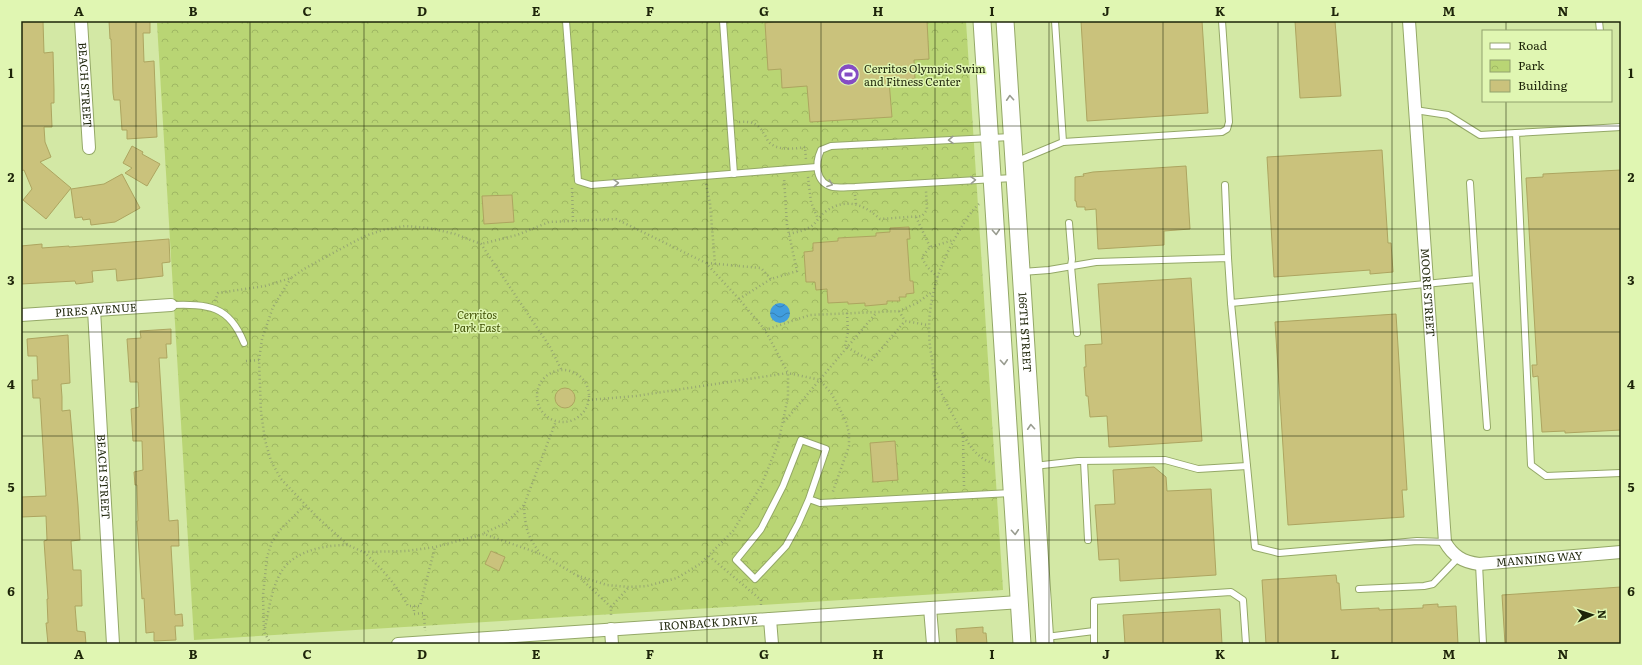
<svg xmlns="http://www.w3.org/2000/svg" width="1642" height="665" viewBox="0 0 1642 665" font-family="Literata,serif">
<defs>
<pattern id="park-crowns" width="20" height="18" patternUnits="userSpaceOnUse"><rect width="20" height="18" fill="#b9d574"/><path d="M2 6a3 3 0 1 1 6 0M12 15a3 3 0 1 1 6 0" fill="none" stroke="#9fb763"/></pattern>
<pattern id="water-waves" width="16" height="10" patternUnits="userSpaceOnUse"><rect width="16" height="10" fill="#409dde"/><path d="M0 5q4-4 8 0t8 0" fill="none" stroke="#3580b2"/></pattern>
</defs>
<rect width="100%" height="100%" fill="#d3e8a5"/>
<polygon fill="url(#park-crowns)" points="182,21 966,21 1003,590 194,640 157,23"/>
<circle fill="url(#water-waves)" cx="780" cy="313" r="10"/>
<g fill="#cac27c" stroke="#ada560">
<polygon points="21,21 43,21 44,53 53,52 54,90 54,103 51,103 52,127 44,127 45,142 51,157 40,162 71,188 46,219 23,200 32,189 24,170 21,171"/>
<polygon points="109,21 150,21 150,33 143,33 144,62 154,61 157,137 127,139 127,130 122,130 120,100 114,100 113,93 111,39 110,39"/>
<polygon points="777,21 927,21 929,59 914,60 915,79 889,81 892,117 810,122 807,86 782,88 781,69 768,70 765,23"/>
<polygon points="1081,21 1202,21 1208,113 1087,121"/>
<polygon points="1295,21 1335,21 1341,96 1300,98"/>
<polygon points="132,146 143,152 142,154 160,164 147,186 125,173 132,168 123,163"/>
<polygon points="1382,150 1388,243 1391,243 1393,272 1370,274 1370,270 1274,277 1267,157"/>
<polygon points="1186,166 1190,229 1164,231 1164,245 1098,249 1096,209 1085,210 1085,207 1077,207 1076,201 1075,201 1075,177 1084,176 1083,174 1093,172"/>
<polygon points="1621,170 1621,430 1565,433 1565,431 1542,432 1538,376 1533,377 1532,365 1537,365 1526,178 1543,177 1543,174"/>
<polygon points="122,174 140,208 115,222 91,225 90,219 83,220 82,217 75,218 71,189 104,184"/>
<polygon points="512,195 514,222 484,224 482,196"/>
<polygon points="909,227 910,239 907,239 910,281 913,281 914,293 906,294 906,297 899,297 900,301 887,301 887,304 865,306 865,303 848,304 848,302 828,303 827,289 816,290 815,282 806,282 804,252 813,251 813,243 838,241 838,238 876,236 876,233 890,232 890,228"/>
<polygon points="169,239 170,262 162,263 163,276 117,281 116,269 92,271 93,282 76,284 75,281 21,284 21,246 42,244 42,248 69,246 69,247"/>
<polygon points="1191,278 1202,441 1109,447 1107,416 1090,417 1088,396 1086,396 1084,367 1086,367 1085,345 1102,344 1098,284"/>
<polygon points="1396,314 1407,490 1402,490 1404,517 1288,525 1275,322"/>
<polygon points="171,329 171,344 166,344 167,358 159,358 169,521 178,520 179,546 171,546 175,615 182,614 183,626 175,626 176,640 154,641 154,632 146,633 144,598 142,599 137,521 138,521 137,485 135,485 134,472 143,470 142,441 133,441 131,409 139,407 138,382 130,382 127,339 141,338 140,331"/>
<polygon points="68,335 70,383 61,384 62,397 62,411 70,410 78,505 80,540 71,541 73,570 81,570 82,606 75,606 77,631 85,632 86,644 48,644 46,623 48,623 47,599 48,599 44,541 47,540 46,516 21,517 21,497 46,496 40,398 33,398 32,380 38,380 37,356 28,356 27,339"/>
<circle cx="565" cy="398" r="10"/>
<polygon points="895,441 898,480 873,482 870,443"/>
<polygon points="1154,467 1166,477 1167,491 1211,489 1216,575 1120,581 1119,559 1099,560 1095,505 1115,504 1113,470"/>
<polygon points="491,551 505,557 499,571 485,564"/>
<polygon points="1336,575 1337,583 1339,583 1341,610 1379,608 1379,610 1423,608 1423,605 1438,604 1438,607 1456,606 1458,644 1266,644 1262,580"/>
<polygon points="1621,587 1621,644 1505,644 1502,595"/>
<polygon points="1220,609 1222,644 1125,644 1123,615"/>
<polygon points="983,627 983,633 986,633 987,644 957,644 956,629"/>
</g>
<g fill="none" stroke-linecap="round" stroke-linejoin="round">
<defs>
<g id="lane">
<polyline points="566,21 578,181 591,185 817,167"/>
<polyline points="723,21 734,174"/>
<polyline points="1055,21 1063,142"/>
<polyline points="1599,21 1600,31"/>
<polyline points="1415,110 1448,115 1480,135 1516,133"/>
<polyline points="1621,127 1516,133 1531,465 1546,476 1621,473"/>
<path d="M1011,137L831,146L821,150C815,163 815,183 833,187C839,188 848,187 855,187L1013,178"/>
<polyline points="1015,162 1063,142 1222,132 1227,129 1229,122 1222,21"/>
<polyline points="1470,183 1476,279"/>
<polyline points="1225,185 1228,258"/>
<polyline points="1069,223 1072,259 1071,266 1077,333"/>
<polyline points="1022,272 1049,270 1096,262 1228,258 1231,303 1476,279 1487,427"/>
<polyline points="1231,303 1255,547 1279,553 1417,541 1445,542"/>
<path d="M171,305C208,304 229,305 244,343"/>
<polyline points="1084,461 1088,540"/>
<polyline points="1034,466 1078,461 1165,460 1198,469 1247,466"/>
<polyline points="809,499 798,524 786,546 755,579 736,560 761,529 783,486 801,440 826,449 809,499 820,503 1011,493"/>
<polyline points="1479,564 1483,644"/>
<polyline points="1359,589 1424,586 1433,584 1458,558"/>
<polyline points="1094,631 1094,644"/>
<polyline points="1046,637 1094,631 1094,601 1231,592 1243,600 1246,644"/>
</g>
<g id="street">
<path id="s1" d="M81,21L89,148"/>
<path id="s2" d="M1409,21L1445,542C1453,556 1463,562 1479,564L1621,552"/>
<path id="s3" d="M94,310L113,644"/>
<path id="s4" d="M21,315L171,305"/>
<polyline points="930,608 933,644"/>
<polyline points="770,619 772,644"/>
<polyline points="611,629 612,644"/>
<path id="s5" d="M398,644L1020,602"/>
</g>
<g id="secondary">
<polyline points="982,21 1022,644"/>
<path id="s6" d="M1005,21L1045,644"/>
</g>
</defs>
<use href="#lane" stroke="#94a867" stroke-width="8"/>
<use href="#street" stroke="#94a867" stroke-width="14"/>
<use href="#secondary" stroke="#94a867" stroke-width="19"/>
<g stroke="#96a771" stroke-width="2.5" stroke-dasharray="1 3" stroke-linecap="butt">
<path d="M739,122C751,121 758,123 764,134C766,136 767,140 769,142C777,151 794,149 805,147L806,160"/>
<polyline points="808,177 811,202 818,219"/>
<polyline points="706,184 710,203 715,264"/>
<polyline points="572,188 573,221"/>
<polyline points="855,195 856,204"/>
<path d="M979,204C968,214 961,228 953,242C933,278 924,318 932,359C933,366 933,374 936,380C941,394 948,406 955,419C965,437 973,459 996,464"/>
<polyline points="916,217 930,247"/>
<path d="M789,234C796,232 804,231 810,227C816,224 819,216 825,212C845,197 864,204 880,219L922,216L927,210L926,191"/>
<polyline points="707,263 761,268 771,279"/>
<path d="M938,277C931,271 925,266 922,257L930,247L954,240"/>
<polyline points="291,278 273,307 262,339 259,360 261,412 265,440 271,461 281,479 318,518 348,545 363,552 407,551 435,547 484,534 541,554 576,575 607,585 629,587 647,586 677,578 700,564 733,531 761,486 778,444 788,397 788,373 765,330 739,299 706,263 616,219 549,222 517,235 481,244"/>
<polyline points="739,299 771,279 797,271 787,225 784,178"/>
<polyline points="215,301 218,293 265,286 291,278 304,269 331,254 365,236 383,230 405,226 429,228 455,234 481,244 550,347 561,369"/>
<polyline points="899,311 905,321 928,325"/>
<polyline points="847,313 848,332 845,346 871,361 905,321"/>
<polyline points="765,330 810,315 899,311 917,303 932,292"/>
<polyline points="246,361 259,360"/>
<circle cx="563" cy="396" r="26"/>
<polyline points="588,400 636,396 788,373 820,380 831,393 839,407 846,422 849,433 849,446 832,494"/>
<polyline points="784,422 877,312"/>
<polyline points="963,437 964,486"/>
<path d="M524,505C525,527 527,536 540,553"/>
<polyline points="484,533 506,523 524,505 556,421"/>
<path d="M364,552C381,568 397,585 408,606H420L435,547"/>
<polyline points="709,556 761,600 761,607"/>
<polyline points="578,576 611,607 611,617"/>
<polyline points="414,606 414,614 424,613 425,631"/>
<polyline points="611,607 629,587"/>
<path d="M265,628C269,609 272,585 283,569C297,550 326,545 348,545"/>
<polyline points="271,644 264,632 263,595 267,557 272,542 280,530 305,505"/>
</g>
<use href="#lane" stroke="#fff" stroke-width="6"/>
<use href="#street" stroke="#fff" stroke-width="12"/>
<use href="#secondary" stroke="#fff" stroke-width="17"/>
</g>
<defs><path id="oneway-chevron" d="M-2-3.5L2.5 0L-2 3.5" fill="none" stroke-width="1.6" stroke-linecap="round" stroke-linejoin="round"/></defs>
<g stroke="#999c90">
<use href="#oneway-chevron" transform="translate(1010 98) rotate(-94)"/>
<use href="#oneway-chevron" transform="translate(951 140) rotate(177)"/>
<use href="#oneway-chevron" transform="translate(973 180) rotate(-3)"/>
<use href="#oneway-chevron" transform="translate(616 183) rotate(-4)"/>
<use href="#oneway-chevron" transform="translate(830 184) rotate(20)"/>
<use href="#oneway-chevron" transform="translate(996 232) rotate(86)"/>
<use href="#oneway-chevron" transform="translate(1004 362) rotate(86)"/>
<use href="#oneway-chevron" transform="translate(1031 427) rotate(-94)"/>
<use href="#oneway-chevron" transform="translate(1015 532) rotate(86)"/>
</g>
<path fill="none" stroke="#1d2409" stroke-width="1" stroke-opacity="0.55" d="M136,21V644M250,21V644M364,21V644M479,21V644M593,21V644M707,21V644M821,21V644M935,21V644M1049,21V644M1163,21V644M1278,21V644M1392,21V644M1506,21V31M1506,101V644M21,126H1621M21,229H1621M21,332H1621M21,436H1621M21,540H1621"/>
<defs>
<symbol id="stadium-disc" viewBox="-11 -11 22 22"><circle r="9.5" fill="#854dc4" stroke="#e0f6b2"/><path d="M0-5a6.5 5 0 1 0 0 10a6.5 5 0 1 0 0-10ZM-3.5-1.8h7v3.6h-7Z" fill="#fff"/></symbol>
</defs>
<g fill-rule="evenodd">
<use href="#stadium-disc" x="836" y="62" width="25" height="25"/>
</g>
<g text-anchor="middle" stroke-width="3" stroke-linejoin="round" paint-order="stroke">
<g font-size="11" fill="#1d2409" stroke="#e0f6b2" text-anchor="start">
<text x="864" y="73">Cerritos Olympic Swim<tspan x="864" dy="13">and Fitness Center</tspan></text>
</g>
<g font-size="11" fill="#1d2409" stroke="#e0f6b2">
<text dy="4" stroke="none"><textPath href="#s1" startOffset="64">BEACH STREET</textPath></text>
<text dy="4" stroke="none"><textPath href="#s2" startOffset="272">MOORE STREET</textPath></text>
<text dy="4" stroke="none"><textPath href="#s4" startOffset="75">PIRES AVENUE</textPath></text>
<text dy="4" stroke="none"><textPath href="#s6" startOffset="312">166TH STREET</textPath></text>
<text dy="4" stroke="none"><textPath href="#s3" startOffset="167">BEACH STREET</textPath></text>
<text dy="4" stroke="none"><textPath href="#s2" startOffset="625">MANNING WAY</textPath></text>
<text dy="4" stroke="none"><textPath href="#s5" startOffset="311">IRONBACK DRIVE</textPath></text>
</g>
<g font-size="11" font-style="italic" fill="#3d4d01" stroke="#e0f6b2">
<text x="477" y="319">Cerritos<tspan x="477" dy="13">Park East</tspan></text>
</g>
</g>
<rect width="1642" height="665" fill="none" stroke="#e0f6b2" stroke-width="44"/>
<rect x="1482" y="30" width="130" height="72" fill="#e0f6b2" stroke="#92a26e"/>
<rect x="1490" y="43" width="20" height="6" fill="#ffffff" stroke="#92a26e"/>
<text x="1518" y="50" font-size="12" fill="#1d2409">Road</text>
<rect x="1490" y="60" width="20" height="12" fill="url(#park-crowns)" stroke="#92a26e"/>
<text x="1518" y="70" font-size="12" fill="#1d2409">Park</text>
<rect x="1490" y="80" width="20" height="12" fill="#cac27c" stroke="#92a26e"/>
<text x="1518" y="90" font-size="12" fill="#1d2409">Building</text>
<g transform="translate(1592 615) rotate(87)" stroke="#e0f6b2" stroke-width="3" paint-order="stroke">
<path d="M0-3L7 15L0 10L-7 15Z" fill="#1d2409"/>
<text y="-6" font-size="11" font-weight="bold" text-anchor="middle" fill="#1d2409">N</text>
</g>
<rect x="22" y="22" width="1598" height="621" fill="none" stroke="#1d2409" stroke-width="1.5"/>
<g font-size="13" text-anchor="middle" font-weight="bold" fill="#1d2409">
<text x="79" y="16">A</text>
<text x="193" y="16">B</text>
<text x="307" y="16">C</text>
<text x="422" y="16">D</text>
<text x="536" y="16">E</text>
<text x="650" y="16">F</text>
<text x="764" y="16">G</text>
<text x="878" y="16">H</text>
<text x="992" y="16">I</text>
<text x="1106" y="16">J</text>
<text x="1220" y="16">K</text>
<text x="1335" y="16">L</text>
<text x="1449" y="16">M</text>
<text x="1563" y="16">N</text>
<text x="11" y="78">1</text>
<text x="1631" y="78">1</text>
<text x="11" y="182">2</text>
<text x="1631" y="182">2</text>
<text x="11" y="285">3</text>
<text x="1631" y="285">3</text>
<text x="11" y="389">4</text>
<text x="1631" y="389">4</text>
<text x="11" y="492">5</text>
<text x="1631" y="492">5</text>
<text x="11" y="596">6</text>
<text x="1631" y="596">6</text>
<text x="79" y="659">A</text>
<text x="193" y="659">B</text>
<text x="307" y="659">C</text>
<text x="422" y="659">D</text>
<text x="536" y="659">E</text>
<text x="650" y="659">F</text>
<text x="764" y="659">G</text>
<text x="878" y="659">H</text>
<text x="992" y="659">I</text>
<text x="1106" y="659">J</text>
<text x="1220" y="659">K</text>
<text x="1335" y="659">L</text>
<text x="1449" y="659">M</text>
<text x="1563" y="659">N</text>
</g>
</svg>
